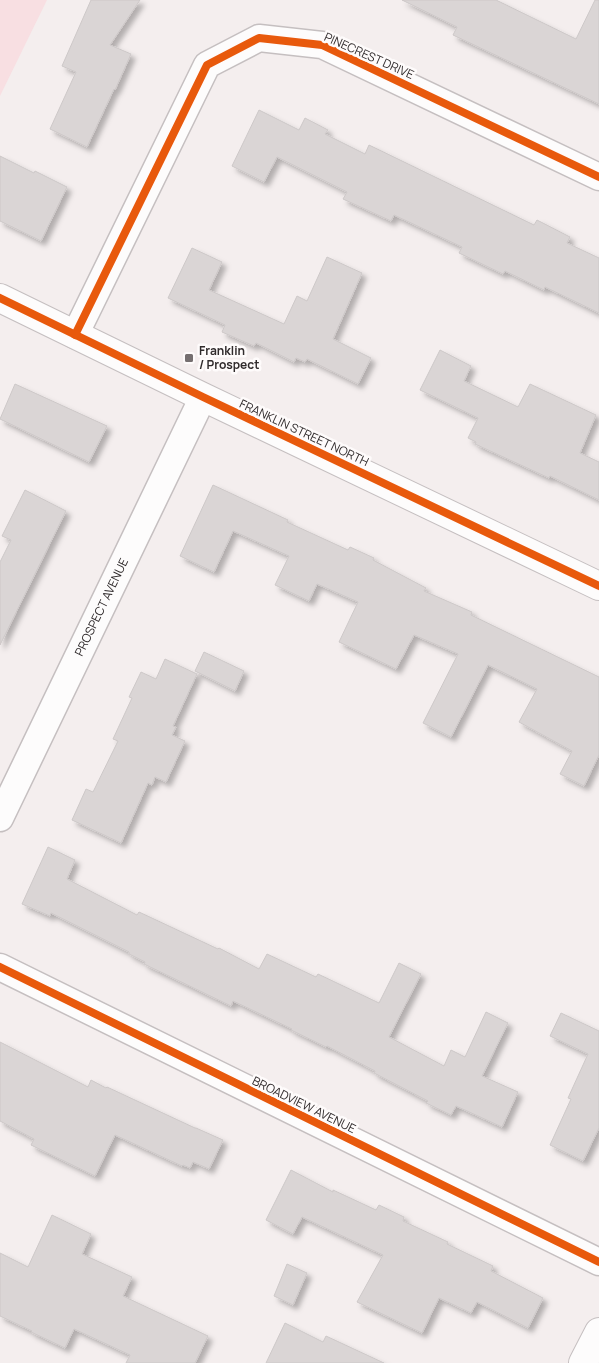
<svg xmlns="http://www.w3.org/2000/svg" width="599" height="1363" viewBox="0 0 599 1363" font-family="Manrope,sans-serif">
<defs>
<filter id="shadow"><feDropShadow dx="4.5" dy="4.5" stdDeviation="2.5" flood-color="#0004"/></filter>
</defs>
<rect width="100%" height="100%" fill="#f4eeee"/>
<polygon fill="#f8dfe2" points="0,0 47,0 0,96"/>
<g fill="#dad5d5" stroke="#cdc8c8" filter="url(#shadow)">
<polygon points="91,0 140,0 110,45 131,54 115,90 114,89 87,147 50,129 76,72 62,66"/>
<polygon points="402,0 496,0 576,39 595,0 599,0 599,104 453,35 457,27"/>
<polygon points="259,110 299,130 305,118 328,130 325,134 365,154 369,145 534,225 537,220 570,237 567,243 599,258 599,313 545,287 544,290 505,271 503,274 459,253 462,247 394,215 391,221 343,199 347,192 277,157 264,182 232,166"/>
<polygon points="0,156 34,173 35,171 67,187 41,241 0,221"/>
<polygon points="192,248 222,262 209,290 284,324 297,296 307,301 327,257 362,273 333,339 371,358 358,384 307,359 305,362 296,358 294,362 256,343 254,346 222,332 225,325 168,298"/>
<polygon points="440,350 471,366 464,381 518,407 530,384 596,415 580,453 599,462 599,500 550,476 549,478 475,444 476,442 468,438 478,418 420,390"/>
<polygon points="15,384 107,426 89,462 0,419"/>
<polygon points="213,485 288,520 287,522 348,550 350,547 374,558 373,560 426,588 424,591 472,612 471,615 599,677 599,755 584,786 560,774 572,751 519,722 537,689 488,665 451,737 423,723 458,654 414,635 396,669 339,642 358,602 317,584 309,601 275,585 289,556 233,531 214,572 180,556"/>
<polygon points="25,490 66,511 0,645 0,562 11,540 2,536"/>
<polygon points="204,652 244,671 235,691 195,671"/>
<polygon points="165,659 197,674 173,726 176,727 172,735 185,741 166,782 155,777 152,785 148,783 121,843 72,820 86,789 93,792 118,741 113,739 132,698 129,697 141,672 156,679"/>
<polygon points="48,847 75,860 67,879 137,915 139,912 218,949 219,948 259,969 267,954 316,977 318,974 379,1003 399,963 421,974 389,1037 444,1066 451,1050 465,1057 486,1012 508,1023 482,1076 518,1092 502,1127 456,1106 451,1115 426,1103 428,1101 374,1073 375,1071 327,1046 326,1047 291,1030 292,1029 233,1001 231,1006 144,964 145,962 129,954 129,952 51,913 50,916 22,904"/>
<polygon points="561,1013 599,1031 599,1128 583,1161 550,1145 571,1099 568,1098 588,1054 550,1036"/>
<polygon points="0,1042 88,1087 91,1080 106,1088 107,1087 195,1128 196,1128 223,1140 209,1169 193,1162 190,1168 183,1165 182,1166 115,1135 95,1176 31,1145 34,1139 0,1121"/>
<polygon points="291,1170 333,1192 333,1190 376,1210 379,1205 404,1217 403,1221 448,1242 447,1244 493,1266 491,1271 543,1298 528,1328 477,1302 471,1313 439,1298 422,1333 357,1302 383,1255 302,1217 293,1234 266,1220"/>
<polygon points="52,1215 91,1234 82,1254 132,1277 123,1296 208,1336 195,1363 126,1363 130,1355 74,1329 65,1348 31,1332 32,1331 0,1316 0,1253 28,1267"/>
<polygon points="287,1264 307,1273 293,1305 274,1296"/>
<polygon points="285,1323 323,1342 326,1336 384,1363 266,1363"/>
</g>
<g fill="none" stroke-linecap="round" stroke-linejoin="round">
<defs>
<g id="street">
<polyline points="75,335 207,65 259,38 322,45 599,177"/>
<path id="s1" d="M0,818L203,397"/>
<polyline points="0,967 599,1262"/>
</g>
<g id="secondary">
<polyline points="0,298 203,397 599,586"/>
<polyline points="583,1363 599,1332"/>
</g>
</defs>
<use href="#street" stroke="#c5bfc0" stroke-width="29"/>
<use href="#secondary" stroke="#c5bfc0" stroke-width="30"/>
<use href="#street" stroke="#fdfcfc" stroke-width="26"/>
<use href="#secondary" stroke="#fdfcfc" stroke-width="28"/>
<defs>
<g id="cycleway">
<polyline points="0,298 203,397 599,586"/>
<polyline points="75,335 207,65 259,38 322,45 599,177"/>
<polyline points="0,967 599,1262"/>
</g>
</defs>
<use href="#cycleway" stroke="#fefbfb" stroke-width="11"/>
<use href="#cycleway" stroke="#e8590c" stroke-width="8"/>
</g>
<rect fill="#756f70" stroke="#fefbfb" stroke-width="2" x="184" y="353" width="10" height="10" rx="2.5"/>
<g text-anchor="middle" stroke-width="5" stroke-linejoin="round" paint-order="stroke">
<g font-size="12" fill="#302b2c" stroke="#fefbfb">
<text transform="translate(369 56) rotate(24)" y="4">PINECREST DRIVE</text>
<text transform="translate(304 433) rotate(25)" y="4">FRANKLIN STREET NORTH</text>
<text dy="4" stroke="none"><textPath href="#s1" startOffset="234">PROSPECT AVENUE</textPath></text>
<text transform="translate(304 1105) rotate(26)" y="4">BROADVIEW AVENUE</text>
</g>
<g font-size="12" font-weight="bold" fill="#302b2c" stroke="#fefbfb" text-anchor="start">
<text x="199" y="355">Franklin<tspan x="199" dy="14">/ Prospect</tspan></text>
</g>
</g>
</svg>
